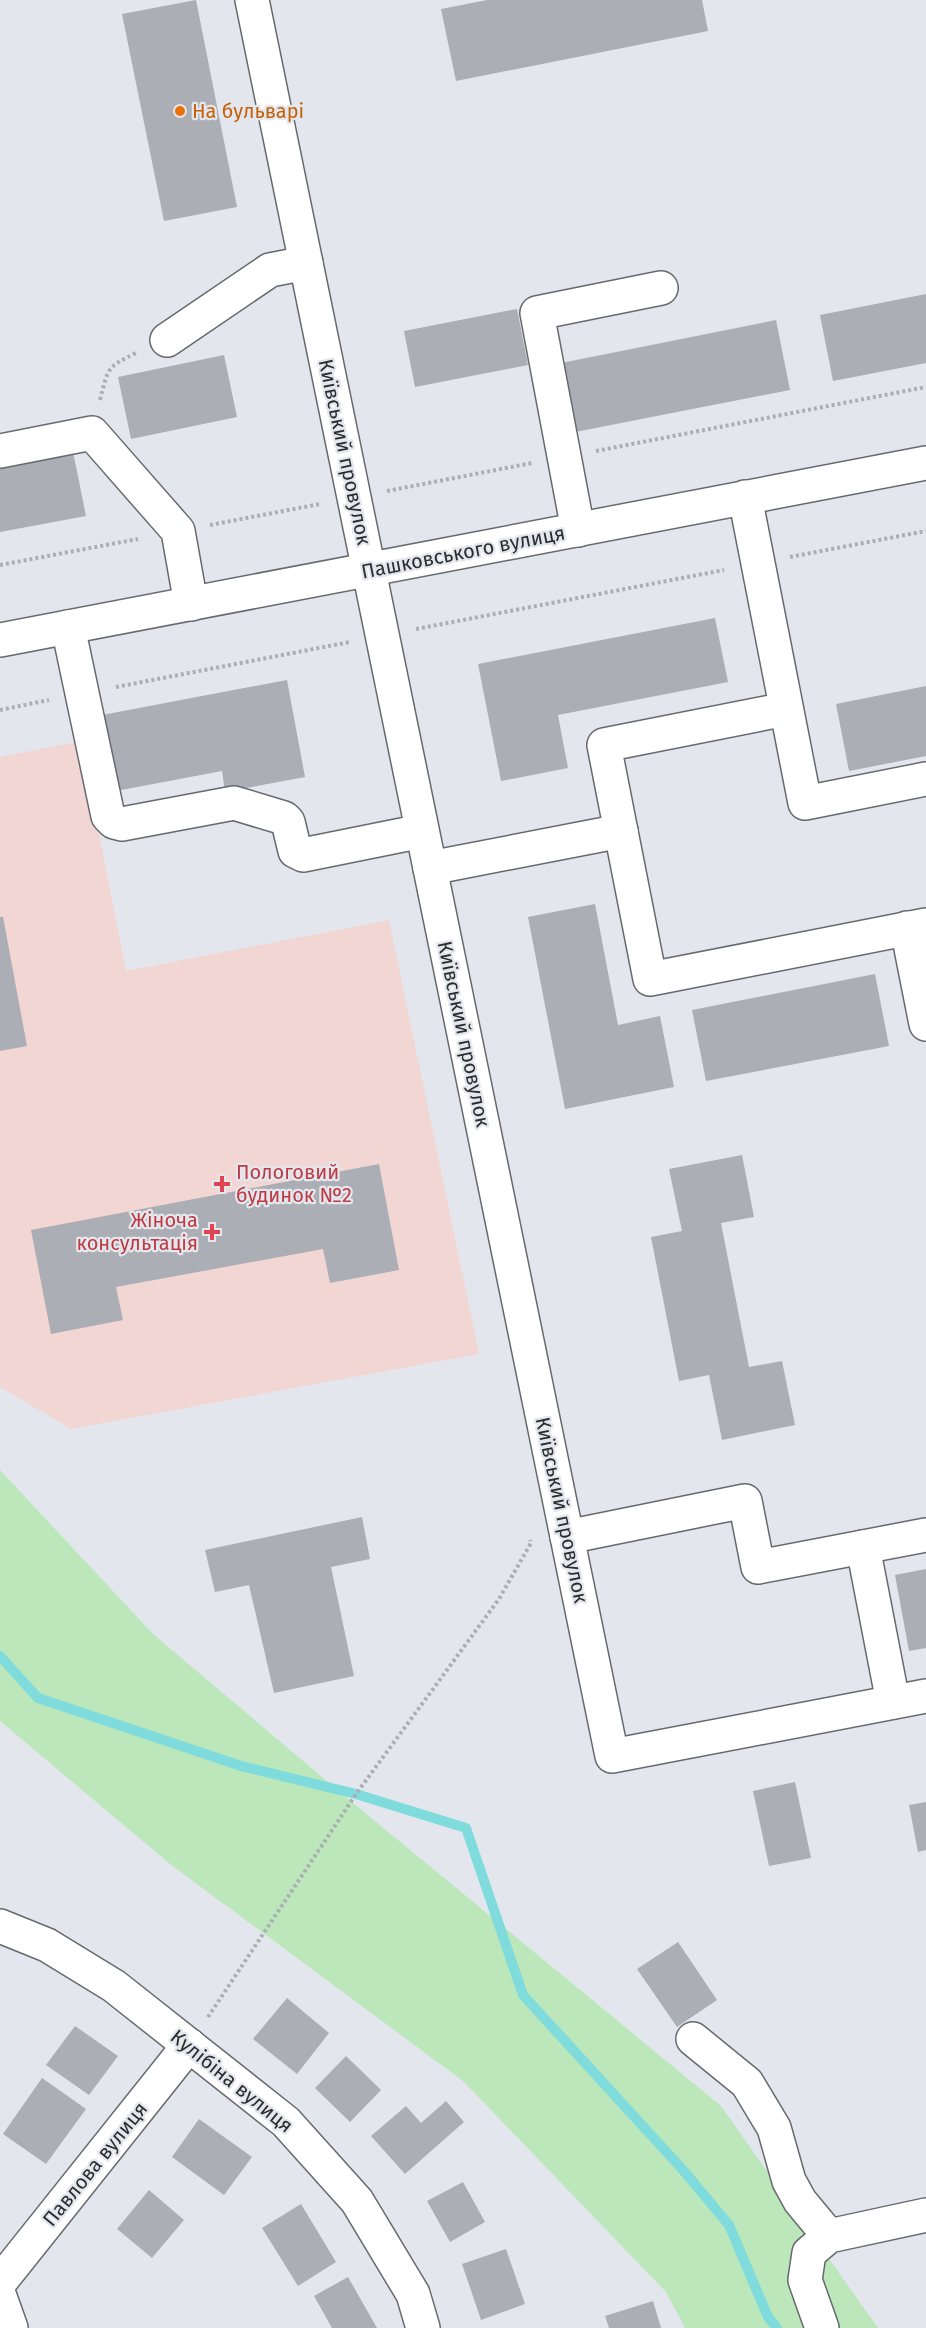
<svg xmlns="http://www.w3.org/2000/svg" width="926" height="2328" viewBox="0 0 926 2328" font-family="'Fira Sans',sans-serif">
<rect width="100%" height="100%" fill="#e3e7ed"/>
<polygon fill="#f1d6d3" points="81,741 126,971 389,920 479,1354 71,1429 0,1387 0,757"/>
<polygon fill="#bbe7bb" points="0,1470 153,1634 341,1793 721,2106 878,2328 685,2328 666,2292 463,2081 170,1864 0,1721"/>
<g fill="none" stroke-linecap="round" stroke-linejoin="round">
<polyline stroke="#7fdbdc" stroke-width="10" points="0,1656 38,1698 241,1766 356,1794 466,1828 523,1995 683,2170 729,2225 768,2317 777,2328"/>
</g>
<g fill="#abaeb4">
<polygon points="196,0 237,207 164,221 122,14"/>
<polygon points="487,0 702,0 708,31 456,81 441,9"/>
<polygon points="926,294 926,363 833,381 820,315"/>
<polygon points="517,309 528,365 415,387 404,331"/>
<polygon points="776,320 790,390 565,434 551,365"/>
<polygon points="224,355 237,417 131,439 118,377"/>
<polygon points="72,447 86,516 0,532 0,461"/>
<polygon points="715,618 728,682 558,715 568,768 501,781 478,664"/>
<polygon points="287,680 305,777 225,792 222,771 116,791 102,715"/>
<polygon points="926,686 926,756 849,771 836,704"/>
<polygon points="595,904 618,1025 660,1016 674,1087 565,1109 528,917"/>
<polygon points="0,917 3,917 27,1046 0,1051"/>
<polygon points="875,974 889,1046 706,1081 692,1010"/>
<polygon points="742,1155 754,1217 721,1223 749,1367 782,1361 795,1425 722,1440 709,1375 679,1381 651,1237 682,1231 669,1169"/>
<polygon points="379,1164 399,1270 330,1283 323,1249 116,1287 123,1320 51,1334 31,1230"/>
<polygon points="362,1517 370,1559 331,1567 354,1676 274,1693 249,1585 215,1592 205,1550"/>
<polygon points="926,1569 926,1648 909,1651 895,1575"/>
<polygon points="795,1782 811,1858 769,1866 753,1791"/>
<polygon points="926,1802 926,1850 918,1852 909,1805"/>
<polygon points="678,1942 717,2000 677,2027 637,1969"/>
<polygon points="287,1998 329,2033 297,2074 253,2039"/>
<polygon points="75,2026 118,2056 89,2095 46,2065"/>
<polygon points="346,2056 381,2090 350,2122 315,2088"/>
<polygon points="42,2078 86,2109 46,2164 3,2134"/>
<polygon points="446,2101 464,2122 405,2174 371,2136 406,2106 421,2123"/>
<polygon points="199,2119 252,2157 224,2195 172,2157"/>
<polygon points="463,2182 485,2222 450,2242 427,2201"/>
<polygon points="149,2190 184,2220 152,2258 117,2229"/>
<polygon points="301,2204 336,2262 298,2286 262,2228"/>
<polygon points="506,2249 525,2304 481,2320 462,2264"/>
<polygon points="348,2277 377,2328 332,2328 314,2296"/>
<polygon points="653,2301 661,2328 609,2328 605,2316"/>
</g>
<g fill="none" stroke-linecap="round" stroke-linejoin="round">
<defs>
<g id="minor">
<polyline points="252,0 612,1756 926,1696"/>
<polyline points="167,340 270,270 306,263"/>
<polyline points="0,451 92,433 178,531 191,604"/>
<polyline points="745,497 805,803 926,779"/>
<polyline points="578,530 537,313 661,288"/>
<polyline points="68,627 108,816 114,822 122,824 234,803 284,818 288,822 295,851 303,855 422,831"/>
<polyline points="0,640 926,463"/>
<polyline points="786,709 604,745 650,979 926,925"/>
<polyline points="430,868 621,831"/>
<polyline points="907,928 926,1024"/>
<polyline points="567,1537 745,1501 758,1567 926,1535"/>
<polyline points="863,1547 893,1702"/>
<polyline points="0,1926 47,1945 114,1986 286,2122 357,2201 413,2294 423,2328"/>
<polyline points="693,2039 747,2083 774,2128 789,2181 800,2201 829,2236"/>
<polyline points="0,2282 189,2045"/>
<polyline points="0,2297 11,2328"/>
<polyline points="822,2328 805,2280 809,2253 829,2236 926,2215"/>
</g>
</defs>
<use href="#minor" stroke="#66696e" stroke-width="36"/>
<g stroke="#abaeb3" stroke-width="4" stroke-dasharray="3 3" stroke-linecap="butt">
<path d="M100,400C108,369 106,367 136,353"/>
<polyline points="596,451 926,387"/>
<polyline points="387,491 532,463"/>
<polyline points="210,525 320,504"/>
<polyline points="790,557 926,531"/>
<polyline points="0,565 138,539"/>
<polyline points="416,629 724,570"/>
<polyline points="116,687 350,642"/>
<polyline points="0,710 49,700"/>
<polyline points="208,2017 356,1794 499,1599 531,1543 530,1540"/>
</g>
<use href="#minor" stroke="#fff" stroke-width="33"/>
</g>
<circle fill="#e8710a" stroke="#e3e7ed" stroke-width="2" cx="180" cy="111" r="6"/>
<g fill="#e0444e" stroke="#e3e7ed" stroke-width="2">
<path d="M219 1175h6v6h6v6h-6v6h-6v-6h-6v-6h6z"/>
<path d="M209 1223h6v6h6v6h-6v6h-6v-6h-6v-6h6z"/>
</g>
<g text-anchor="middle" stroke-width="4.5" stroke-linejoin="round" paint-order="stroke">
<g font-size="20" fill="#c56008" stroke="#e3e7ed" text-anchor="start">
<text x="192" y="118">На бульварі</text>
</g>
<g font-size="20" fill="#2b2c2e" stroke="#e3e7ed">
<text transform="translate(345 452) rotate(78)" y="7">Київський провулок</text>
<text transform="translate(463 552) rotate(-11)" y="7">Пашковського вулиця</text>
<text transform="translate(464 1034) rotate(78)" y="7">Київський провулок</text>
<text transform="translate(562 1510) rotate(78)" y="7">Київський провулок</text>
<text transform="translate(232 2081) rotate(39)" y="7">Кулібіна вулиця</text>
<text transform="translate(95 2164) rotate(-51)" y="7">Павлова вулиця</text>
</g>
<g font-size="20" fill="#be3a42" stroke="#e3e7ed" text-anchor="start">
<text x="236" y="1179">Пологовий<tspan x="236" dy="23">будинок №2</tspan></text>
<text x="198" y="1227" text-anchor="end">Жіноча<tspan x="198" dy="23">консультація</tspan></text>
</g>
</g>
</svg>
